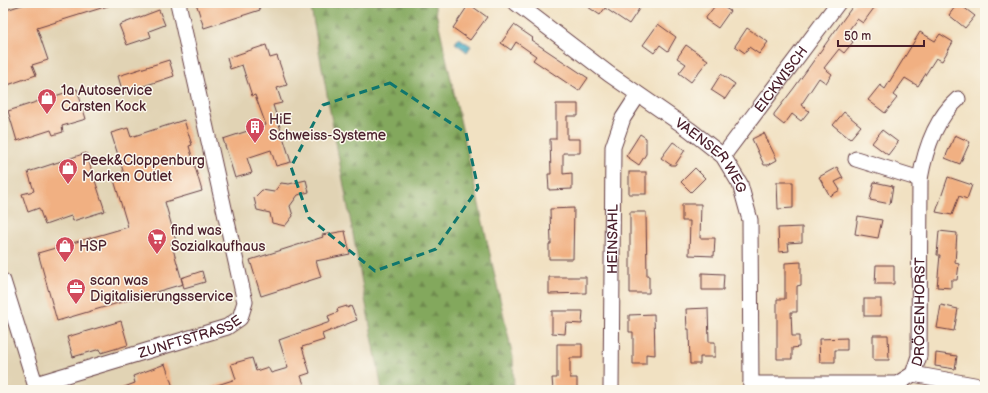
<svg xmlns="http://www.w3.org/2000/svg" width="988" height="393" viewBox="0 0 988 393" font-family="'Balsamiq Sans',sans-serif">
<defs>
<pattern id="forest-firs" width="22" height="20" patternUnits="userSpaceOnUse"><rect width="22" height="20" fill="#83a85d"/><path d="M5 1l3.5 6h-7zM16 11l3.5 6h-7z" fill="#6d884d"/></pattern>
<pattern id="water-rules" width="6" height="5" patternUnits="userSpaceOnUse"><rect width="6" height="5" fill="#43aac3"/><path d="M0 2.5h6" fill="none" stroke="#3a8a9f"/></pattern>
</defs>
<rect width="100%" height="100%" fill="#fbf7ec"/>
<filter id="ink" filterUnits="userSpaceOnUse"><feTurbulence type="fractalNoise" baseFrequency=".025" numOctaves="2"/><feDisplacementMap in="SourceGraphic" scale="8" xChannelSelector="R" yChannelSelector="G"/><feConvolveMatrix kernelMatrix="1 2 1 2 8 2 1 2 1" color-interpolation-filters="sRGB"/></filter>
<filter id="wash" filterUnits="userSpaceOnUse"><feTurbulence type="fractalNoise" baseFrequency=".012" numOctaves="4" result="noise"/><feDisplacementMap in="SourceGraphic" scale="16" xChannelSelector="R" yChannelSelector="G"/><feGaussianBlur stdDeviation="0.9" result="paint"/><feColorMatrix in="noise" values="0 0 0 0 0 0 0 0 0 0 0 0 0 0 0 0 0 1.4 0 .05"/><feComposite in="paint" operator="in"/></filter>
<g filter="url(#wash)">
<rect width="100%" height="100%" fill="#f1e1c2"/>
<polygon fill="#e1d3b4" points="3,3 310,3 382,390 3,390"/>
<polygon fill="url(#forest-firs)" stroke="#666444" points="310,3 434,3 513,357 514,390 382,390"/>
<polygon fill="url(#water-rules)" stroke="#466477" points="459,38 471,46 467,52 455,43"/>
<g id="blocks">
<g fill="#f1b082">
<polygon points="28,3 111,3 111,5 37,28 48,60 32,65 36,75 5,86 3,79 3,11"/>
<polygon points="196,3 258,3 260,10 204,28"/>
<polygon points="582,3 630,3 639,9 629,24 605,8 600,15"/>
<polygon points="717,3 730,11 718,28 705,19"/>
<polygon points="855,3 867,3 874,8 863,23 857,19 845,35 853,42 844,53 839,49 824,68 832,74 826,83 819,78 801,105 809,111 801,121 792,114 784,125 774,117 774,114 794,88"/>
<polygon points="958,3 975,16 965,28 949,15"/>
<polygon points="469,4 487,17 470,40 453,28"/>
<polygon points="159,10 165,25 149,31 151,37 127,45 119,25"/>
<polygon points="658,24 676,37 668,51 660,45 654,53 643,45"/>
<polygon points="514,25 533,38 531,40 588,78 579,91 533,60 536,56 516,42 511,50 501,43"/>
<polygon points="747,28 768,42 759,54 749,47 745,53 735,46"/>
<polygon points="920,32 935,41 940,34 953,42 942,61 936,58 918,86 905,78 893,95 897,98 885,113 868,100 880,85 885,89"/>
<polygon points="266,45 270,58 277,56 287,85 277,88 282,103 273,105 291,162 276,166 271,150 247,158 252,173 235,178 223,139 266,125 255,95 252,96 242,65 230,69 227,58"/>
<polygon points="686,45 708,60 691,82 679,73 686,64 677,58"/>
<polygon points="169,60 174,76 123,93 118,76"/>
<polygon points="721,74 735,84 725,99 711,90"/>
<polygon points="77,89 86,119 62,126 63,132 53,135 51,130 17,141 8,111"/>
<polygon points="556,104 578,104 578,116 567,116 567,139 580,139 580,153 563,153 563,174 572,173 572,189 549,190 548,174 551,174 550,139 556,139"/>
<polygon points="844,112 861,126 850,139 833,125"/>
<polygon points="184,120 192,145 189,146 202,191 165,202 176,241 171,242 183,284 57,321 38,253 128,227 114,180 125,177 111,133 128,128 131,137"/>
<polygon points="882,130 898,142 888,155 872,143"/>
<polygon points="764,133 777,160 768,165 764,165 752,139"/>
<polygon points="640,134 646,138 646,154 639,165 626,156"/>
<polygon points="955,135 970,142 960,164 945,158"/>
<polygon points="673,142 685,150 675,165 671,165 661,158"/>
<polygon points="86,153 105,211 73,221 71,216 45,225 39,208 28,212 22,194 34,191 28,172"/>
<polygon points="837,167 843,178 835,182 840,190 830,196 819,177"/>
<polygon points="695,168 705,178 691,192 681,182"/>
<rect x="629" y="172" width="17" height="22"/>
<polygon points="948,177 972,185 967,199 959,196 952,215 936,212"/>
<polygon points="306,180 309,192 298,195 290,206 293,216 285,226 272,223 270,213 257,210 254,198 262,190 274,192 281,183 289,184"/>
<polygon points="777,182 793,182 793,208 778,209"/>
<polygon points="874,182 893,186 890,204 870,200"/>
<polygon points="682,204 701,204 700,238 715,238 714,256 689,255 690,221 682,221"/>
<polygon points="574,208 573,259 549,259 549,244 551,244 550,209"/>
<polygon points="630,212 646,212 647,276 649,276 649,293 630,293"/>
<polygon points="858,216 882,220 878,238 855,234"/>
<polygon points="802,227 802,242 788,243 789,251 779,252 778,228"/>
<polygon points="345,231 350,254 316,261 321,277 261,296 250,260 323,237 322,235"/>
<polygon points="939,231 957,233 955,263 959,264 957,280 951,280 951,288 937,287 940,255 937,255"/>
<polygon points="801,262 801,285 797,286 797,312 791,312 792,336 799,336 799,347 792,348 792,359 777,359 777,299 785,299 785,263"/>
<polygon points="876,265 894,265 894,284 875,284"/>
<polygon points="202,271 205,282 184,288 181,278"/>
<polygon points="702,273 724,274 723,290 702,290"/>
<polygon points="549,277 586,277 586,293 549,294"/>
<rect x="864" y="299" width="17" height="17"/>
<polygon points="941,305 958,309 954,331 937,328"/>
<polygon points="347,306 347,308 351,306 357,320 322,334 324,340 302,347 310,373 301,376 306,390 208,390 208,388 236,379 231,364 252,358 256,371 268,367 271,373 288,368 279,340 330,322 328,316 338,312 337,309"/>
<polygon points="708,308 709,342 715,342 715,357 700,357 700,364 690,364 689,329 687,329 686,309"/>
<polygon points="552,311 583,311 582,324 566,323 565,334 552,333"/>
<polygon points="654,314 655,355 646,354 646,364 633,364 633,332 629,332 629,315"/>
<polygon points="121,321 128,345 101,353 100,349 73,357 67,337"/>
<polygon points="873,335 888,335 889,360 873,360"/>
<polygon points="847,338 847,350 835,350 835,362 820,362 819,339"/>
<polygon points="557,344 582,344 582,358 570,358 570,378 577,378 577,390 553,390 552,378 557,378"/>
<polygon points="936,353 957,356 955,369 935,366"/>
<polygon points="165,364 174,390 120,390 119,389 135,383 133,376"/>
</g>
</g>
</g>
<g filter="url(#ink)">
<use href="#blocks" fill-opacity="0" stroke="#633c42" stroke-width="1"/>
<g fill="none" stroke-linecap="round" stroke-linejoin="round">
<defs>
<g id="minor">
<path id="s1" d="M516,3L609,74L690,130L723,156L740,184L750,220L751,390"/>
<path id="s2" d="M723,156L838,3"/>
<polyline points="856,159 920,179"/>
<polyline points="3,281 37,390"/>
<polyline points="913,374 985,387"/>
<path id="s3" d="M36,384L227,327L240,318L245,302L178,3"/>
<path id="s4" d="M751,384H897L913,374L919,356L920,179C925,150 935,119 958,99"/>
<path id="s5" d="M611,390L613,147L623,118L638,95"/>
</g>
</defs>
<use href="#minor" stroke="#633c42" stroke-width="17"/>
<use href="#minor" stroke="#fff" stroke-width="15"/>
</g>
</g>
<path fill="none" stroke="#0f766e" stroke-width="3" stroke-dasharray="8 5" stroke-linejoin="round" d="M390,83L466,133L478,188L436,249L375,271L309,218L291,167L323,105Z"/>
<defs>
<symbol id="shop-pin" viewBox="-11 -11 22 30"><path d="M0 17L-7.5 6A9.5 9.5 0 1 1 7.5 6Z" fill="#d1495b" stroke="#fbf7ec"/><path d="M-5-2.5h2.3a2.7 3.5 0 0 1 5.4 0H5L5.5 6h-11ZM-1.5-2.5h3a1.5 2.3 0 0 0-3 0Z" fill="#fff"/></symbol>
<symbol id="building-pin" viewBox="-11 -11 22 30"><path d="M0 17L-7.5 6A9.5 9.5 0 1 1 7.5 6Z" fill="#d1495b" stroke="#fbf7ec"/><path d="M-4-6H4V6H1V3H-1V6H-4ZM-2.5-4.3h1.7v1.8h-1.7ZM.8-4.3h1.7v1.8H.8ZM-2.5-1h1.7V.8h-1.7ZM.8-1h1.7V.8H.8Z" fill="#fff"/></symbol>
<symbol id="supermarket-pin" viewBox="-11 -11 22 30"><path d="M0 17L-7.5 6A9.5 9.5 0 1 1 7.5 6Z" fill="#d1495b" stroke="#fbf7ec"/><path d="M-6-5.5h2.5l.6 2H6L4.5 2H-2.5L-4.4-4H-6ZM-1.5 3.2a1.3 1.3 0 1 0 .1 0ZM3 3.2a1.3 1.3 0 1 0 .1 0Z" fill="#fff"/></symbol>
<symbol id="office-pin" viewBox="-11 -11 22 30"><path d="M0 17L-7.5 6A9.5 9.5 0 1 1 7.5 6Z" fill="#d1495b" stroke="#fbf7ec"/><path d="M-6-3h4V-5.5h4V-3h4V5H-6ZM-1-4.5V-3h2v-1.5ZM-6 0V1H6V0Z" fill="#fff"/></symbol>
</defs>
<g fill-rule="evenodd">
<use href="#shop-pin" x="36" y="87" width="22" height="30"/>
<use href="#building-pin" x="244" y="116" width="22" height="30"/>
<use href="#shop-pin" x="57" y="157" width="22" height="30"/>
<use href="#supermarket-pin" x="146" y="227" width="22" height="30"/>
<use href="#shop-pin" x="54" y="235" width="22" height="30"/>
<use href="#office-pin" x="65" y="277" width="22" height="30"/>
</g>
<g text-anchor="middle" stroke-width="3" stroke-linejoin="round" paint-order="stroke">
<g font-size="14" fill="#4a1f2b" stroke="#fbf7ec">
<text dy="5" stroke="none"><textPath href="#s2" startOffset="96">EICKWISCH</textPath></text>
<text dy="5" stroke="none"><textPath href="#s1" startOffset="249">VAENSER WEG</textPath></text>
<text dy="5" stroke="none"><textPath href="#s5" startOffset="151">HEINSAHL</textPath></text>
<text dy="5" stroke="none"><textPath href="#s4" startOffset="228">DRÖGENHORST</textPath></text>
<text dy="5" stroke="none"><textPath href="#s3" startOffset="161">ZUNFTSTRASSE</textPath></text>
</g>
<g font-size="14" fill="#4a1f2b" stroke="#fbf7ec" text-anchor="start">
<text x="61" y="95">1a Autoservice<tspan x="61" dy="16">Carsten Kock</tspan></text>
<text x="269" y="124">HiE<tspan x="269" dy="16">Schweiss-Systeme</tspan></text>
<text x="82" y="165">Peek&amp;Cloppenburg<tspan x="82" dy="16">Marken Outlet</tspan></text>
<text x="171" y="235">find was<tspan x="171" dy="16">Sozialkaufhaus</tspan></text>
<text x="79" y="251">HSP</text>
<text x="90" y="285">scan was<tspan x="90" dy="16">Digitalisierungsservice</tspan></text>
</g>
</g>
<rect width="988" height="393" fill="none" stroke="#fbf7ec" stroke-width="16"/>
<path d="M838 40v6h86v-6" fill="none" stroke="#4a1f2b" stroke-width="2"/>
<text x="844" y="40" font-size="12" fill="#4a1f2b" stroke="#fbf7ec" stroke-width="3" paint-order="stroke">50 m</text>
</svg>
